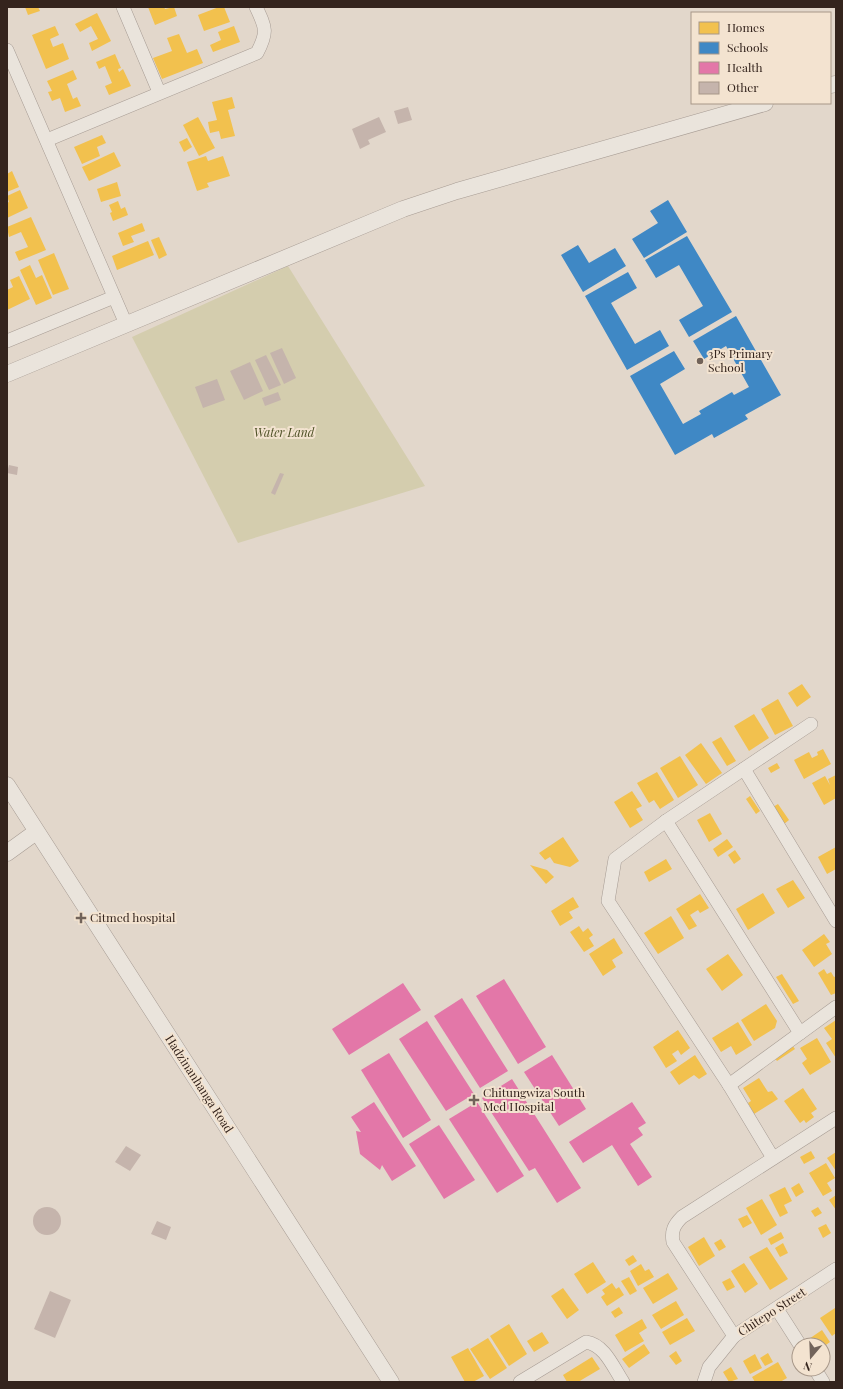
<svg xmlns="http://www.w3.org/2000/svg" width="843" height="1389" viewBox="0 0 843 1389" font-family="'Playfair Display',serif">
<rect width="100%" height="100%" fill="#e2d7cb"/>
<polygon fill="#d4cdae" points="288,266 425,486 238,543 132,337"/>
<g fill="#f2c14e">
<polygon points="25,7 38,7 40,11 28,15"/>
<polygon points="148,7 164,7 165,9 174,7 177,16 155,25"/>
<polygon points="219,7 224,7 230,22 204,31 198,15"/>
<polygon points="97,13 111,41 92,51 89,43 98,39 91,26 80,32 75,24"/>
<polygon points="55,26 59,35 50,39 53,47 63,43 69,59 46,69 32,35"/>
<polygon points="234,26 240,42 213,52 210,45 221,40 218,32"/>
<polygon points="179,34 187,53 197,49 203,63 162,79 153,58 172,51 167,38"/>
<polygon points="115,54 121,68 118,69 119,72 123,69 131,86 109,95 105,86 112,83 105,66 99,69 96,62"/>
<polygon points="73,70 77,79 67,84 73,99 77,97 81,106 65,112 60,98 52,101 48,92 52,91 47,81"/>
<polygon points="232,97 235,108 228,110 235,136 221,139 219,131 210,133 208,122 217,120 212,102"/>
<polygon points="198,117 215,148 199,156 183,125"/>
<polygon points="102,135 106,143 97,147 100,156 82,164 74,147"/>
<polygon points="187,138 192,147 184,152 179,142"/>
<polygon points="114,152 121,166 89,181 82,167"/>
<polygon points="206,156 208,161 223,156 230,176 207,183 209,187 197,191 187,162"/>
<polygon points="12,171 19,187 7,192 7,174"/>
<polygon points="117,182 121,196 101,202 97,189"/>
<polygon points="20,190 28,208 7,218 7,203 9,202 7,196"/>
<polygon points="118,201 121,209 125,207 128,215 113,221 110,213 112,212 109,205"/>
<polygon points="31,217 46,250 19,261 15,252 28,247 21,232 9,237 7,227"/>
<polygon points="142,223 145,231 131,236 134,242 123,246 118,233"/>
<polygon points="159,237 167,255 159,259 151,240"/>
<polygon points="148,241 154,255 117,270 112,256"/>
<polygon points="54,253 69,289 53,295 38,260"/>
<polygon points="30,265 36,278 42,275 52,298 36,305 20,270"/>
<polygon points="19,276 30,299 7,310 7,290 13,287 10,280"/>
<polygon points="802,684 811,697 797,707 788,693"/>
<polygon points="778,699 793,726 775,735 761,709"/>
<polygon points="754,714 769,738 749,751 734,726"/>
<polygon points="721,737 736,761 727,766 712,742"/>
<polygon points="701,743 722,773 706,784 685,755"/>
<polygon points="823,749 831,764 804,779 794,760 809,752 812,758 818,755 817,752"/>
<polygon points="680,756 698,785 678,798 660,768"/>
<polygon points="777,763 780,768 771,773 768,768"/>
<polygon points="657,772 674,800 660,809 654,800 649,803 637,783"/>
<polygon points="836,775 836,798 824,805 812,783 825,776 830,785 828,779"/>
<polygon points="632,791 642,806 636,809 643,820 630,828 614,802"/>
<polygon points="750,796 760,811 756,814 746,799"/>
<polygon points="778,804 789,820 784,824 773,807"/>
<polygon points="710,813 722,834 709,842 697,820"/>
<polygon points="563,837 579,861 570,867 554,863 550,857 545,860 539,853"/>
<polygon points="727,839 733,847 718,857 713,849"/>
<polygon points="836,847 836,869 827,874 818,857"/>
<polygon points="735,850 741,859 734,864 728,855"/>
<polygon points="666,859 672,869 649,882 644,872"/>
<polygon points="530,865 547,870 554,877 546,884"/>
<polygon points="793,880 805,898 788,908 776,889"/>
<polygon points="763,893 775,913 748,930 736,909"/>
<polygon points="700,894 709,908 700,913 698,910 690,915 697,926 689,930 676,909"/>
<polygon points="573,897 579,907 569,912 573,918 560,926 551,911"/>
<polygon points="671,916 684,938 658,954 644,933"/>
<polygon points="579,926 583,932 588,928 593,935 589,938 594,946 584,952 570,932"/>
<polygon points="824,934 830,942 826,944 832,954 814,967 802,950"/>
<polygon points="614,938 623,953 612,960 616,967 603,976 589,954"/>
<polygon points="728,954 743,975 722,991 706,969"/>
<polygon points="824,969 827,974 831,972 834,977 836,976 836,993 831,995 818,973"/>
<polygon points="782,974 799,1001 793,1004 776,977"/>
<polygon points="766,1004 777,1021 775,1028 754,1041 741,1020"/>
<polygon points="836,1020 836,1058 826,1043 832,1039 824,1028"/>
<polygon points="738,1022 752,1045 736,1055 731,1046 721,1052 712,1038"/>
<polygon points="678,1030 690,1048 681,1055 678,1050 672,1054 677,1061 666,1068 653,1047"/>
<polygon points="817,1038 831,1062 810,1075 802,1063 807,1059 800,1048"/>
<polygon points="792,1045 795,1049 777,1061 774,1057"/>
<polygon points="695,1055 707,1074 699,1079 694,1075 679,1085 670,1072"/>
<polygon points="759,1078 768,1092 772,1091 778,1099 754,1114 748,1103 751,1101 743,1088"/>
<polygon points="803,1088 817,1109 811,1113 814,1117 806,1123 804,1120 800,1123 784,1101"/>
<polygon points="811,1151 815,1158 804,1164 800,1157"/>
<polygon points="836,1152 836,1171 827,1158"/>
<polygon points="826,1163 835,1178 827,1183 832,1191 823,1196 809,1173"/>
<polygon points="799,1183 804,1192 796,1197 791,1188"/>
<polygon points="785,1187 792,1201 784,1205 788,1213 780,1217 769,1195"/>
<polygon points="836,1195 836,1210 829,1200"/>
<polygon points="762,1199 777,1225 761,1235 746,1208"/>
<polygon points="818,1207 822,1213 815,1217 811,1211"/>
<polygon points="747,1215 752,1223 743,1228 738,1219"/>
<polygon points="826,1224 831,1233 823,1238 818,1228"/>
<polygon points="781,1232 784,1238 771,1245 768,1239"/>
<polygon points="704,1237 715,1256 699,1266 688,1247"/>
<polygon points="721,1239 726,1247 719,1251 714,1243"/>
<polygon points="783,1243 788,1253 780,1257 775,1248"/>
<polygon points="767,1247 788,1279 770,1290 749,1257"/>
<polygon points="633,1255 637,1261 629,1266 625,1260"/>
<polygon points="593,1262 606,1282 587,1294 574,1274"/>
<polygon points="744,1263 758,1284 745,1293 731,1271"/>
<polygon points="641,1264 645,1271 649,1269 654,1277 638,1286 630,1271"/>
<polygon points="668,1273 678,1289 653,1304 643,1288"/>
<polygon points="629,1277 637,1291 630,1295 621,1281"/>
<polygon points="730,1278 735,1287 727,1291 722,1282"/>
<polygon points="612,1283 616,1289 619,1287 624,1295 607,1306 601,1297 605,1294 602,1290"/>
<polygon points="563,1288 579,1310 567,1319 551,1296"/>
<polygon points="676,1301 684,1315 661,1329 652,1315"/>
<polygon points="619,1307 623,1313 615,1318 611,1312"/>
<polygon points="835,1308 836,1333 832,1336 820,1318"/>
<polygon points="687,1318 695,1331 670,1345 662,1332"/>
<polygon points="642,1319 647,1328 639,1333 644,1341 625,1352 615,1335"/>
<polygon points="509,1324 527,1354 509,1366 490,1336"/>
<polygon points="822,1330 830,1342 823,1347 823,1345 808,1345 806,1341"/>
<polygon points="542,1332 549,1343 534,1352 527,1341"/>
<polygon points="488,1338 507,1368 490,1379 470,1349"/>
<polygon points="644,1344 650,1353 629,1368 622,1359"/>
<polygon points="468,1348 484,1376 473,1382 465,1382 451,1357"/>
<polygon points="676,1351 682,1361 676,1365 669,1356"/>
<polygon points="768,1353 773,1362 765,1366 760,1358"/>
<polygon points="755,1354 762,1368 750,1374 743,1361"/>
<polygon points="592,1357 600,1369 578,1382 567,1382 563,1375"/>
<polygon points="778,1362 787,1378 780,1382 755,1382 752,1377"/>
<polygon points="731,1367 738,1379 729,1382 723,1372"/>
</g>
<g fill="#3f88c5">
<polygon points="668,200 687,232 644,258 632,239 658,223 650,211"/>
<polygon points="687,236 732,312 689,337 679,320 703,306 679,265 656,278 645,260"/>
<polygon points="578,245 589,263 615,248 626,266 583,292 561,255"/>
<polygon points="628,272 637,288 611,303 635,344 660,330 669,346 627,370 585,296"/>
<polygon points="736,316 781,395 745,415 748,419 714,438 712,434 675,455 630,376 674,351 685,369 660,384 683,424 701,414 699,411 732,392 734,395 749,387 726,346 704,359 693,341"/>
</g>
<g fill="#e377a8">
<polygon points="504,979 546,1047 518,1064 476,996"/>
<polygon points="403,983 421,1010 349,1055 332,1029"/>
<polygon points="462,998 508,1071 480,1088 434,1016"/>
<polygon points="427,1021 474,1094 446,1111 399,1039"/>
<polygon points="389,1053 431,1120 403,1138 361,1070"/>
<polygon points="552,1055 586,1109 559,1126 524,1072"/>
<polygon points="512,1079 581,1188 557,1203 535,1168 529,1171 482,1098"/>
<polygon points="374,1102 416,1166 392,1181 382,1165 380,1170 360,1154 356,1131 361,1132 351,1117"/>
<polygon points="477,1102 524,1176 497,1193 449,1119"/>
<polygon points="632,1102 646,1123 638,1128 643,1135 630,1144 652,1177 638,1186 612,1145 583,1163 569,1142"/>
<polygon points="439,1125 475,1180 444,1199 409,1144"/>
</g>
<g fill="#c5b4ac">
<polygon points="408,107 412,120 398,124 394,111"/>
<polygon points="379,117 386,132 368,140 370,144 360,149 352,129"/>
<polygon points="282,348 296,378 284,384 270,353"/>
<polygon points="266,355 281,385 269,390 255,360"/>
<polygon points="250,362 263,391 244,400 230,371"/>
<polygon points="217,379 225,400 203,408 195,387"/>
<polygon points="278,392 281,400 265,406 262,398"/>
<polygon points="9,465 18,467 17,475 7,473"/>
<polygon points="280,473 284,474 275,495 271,493"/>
<polygon points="126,1146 141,1155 130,1171 115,1162"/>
<circle cx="47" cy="1221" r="14"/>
<polygon points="157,1221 171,1227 166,1240 151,1234"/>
<polygon points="50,1291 71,1300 55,1338 34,1329"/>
</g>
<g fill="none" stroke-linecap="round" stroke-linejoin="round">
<defs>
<g id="minor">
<polyline points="123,7 159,92"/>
<polyline points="7,50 126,324"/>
<path d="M47,140L257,53C268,32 266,28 256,7"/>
<polyline points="7,341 114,297"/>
<polyline points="744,769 836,921"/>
<polyline points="666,821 800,1033"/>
<polyline points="729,1085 836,1007"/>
<polyline points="773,1158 729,1085 608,901 615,859 666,821 811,724"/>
<polyline points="777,1309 800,1345"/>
<path d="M734,1336L673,1242C671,1231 674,1225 682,1217L836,1118"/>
<polyline points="815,1369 823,1382"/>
<path d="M520,1382L586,1342C605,1345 613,1367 623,1382"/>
<polyline points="704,1382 709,1367 734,1336 836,1269"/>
</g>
<g id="tertiary">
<polyline points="830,85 836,84"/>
<polyline points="7,374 403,209 457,191 765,103"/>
<polyline points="7,785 391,1382"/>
<polyline points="7,853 36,832"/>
</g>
</defs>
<use href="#minor" stroke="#a79c94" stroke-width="14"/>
<use href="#tertiary" stroke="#a79c94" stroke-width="17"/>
<use href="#minor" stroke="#eae4dc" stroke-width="13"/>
<use href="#tertiary" stroke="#eae4dc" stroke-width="16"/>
</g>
<g fill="#71635a" stroke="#f3e3d0" stroke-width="1.5">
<circle cx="700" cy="361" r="4"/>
<path d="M79 912h4v4h4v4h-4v4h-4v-4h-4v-4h4z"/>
<path d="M472 1094h4v4h4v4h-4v4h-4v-4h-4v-4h4z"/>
</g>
<g text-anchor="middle" stroke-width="4" stroke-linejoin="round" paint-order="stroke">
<g font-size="12" fill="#34241d" stroke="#f3e3d0" text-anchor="start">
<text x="708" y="358">3Ps Primary<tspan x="708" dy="14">School</tspan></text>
<text x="90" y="922">Citmed hospital</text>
<text x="483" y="1097">Chitungwiza South<tspan x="483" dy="14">Med Hospital</tspan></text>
</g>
<g font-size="12" font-style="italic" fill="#4d5025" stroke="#f3e3d0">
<text x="284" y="437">Water Land</text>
</g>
<g font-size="12" fill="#34241d" stroke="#f3e3d0">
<text transform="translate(199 1084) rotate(57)" y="4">Hadzinanhanga Road</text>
<text transform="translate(772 1312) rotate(-33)" y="4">Chitepo Street</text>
</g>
</g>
<rect width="843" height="1389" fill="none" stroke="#34241d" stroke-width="16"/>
<rect x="691" y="12" width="140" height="92" fill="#f3e3d0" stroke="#a79788"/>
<rect x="699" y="22" width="20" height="12" fill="#f2c14e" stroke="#a79788"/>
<text x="727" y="32" font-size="12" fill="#34241d">Homes</text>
<rect x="699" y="42" width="20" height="12" fill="#3f88c5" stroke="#a79788"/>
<text x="727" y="52" font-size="12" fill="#34241d">Schools</text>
<rect x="699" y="62" width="20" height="12" fill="#e377a8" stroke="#a79788"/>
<text x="727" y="72" font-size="12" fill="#34241d">Health</text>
<rect x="699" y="82" width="20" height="12" fill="#c5b4ac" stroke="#a79788"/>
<text x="727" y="92" font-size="12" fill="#34241d">Other</text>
<g transform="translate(811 1357) rotate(199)"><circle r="19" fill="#f3e3d0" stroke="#a79788"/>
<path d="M0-3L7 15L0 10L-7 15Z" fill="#71635a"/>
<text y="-6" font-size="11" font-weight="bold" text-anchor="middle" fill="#34241d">N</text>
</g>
</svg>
